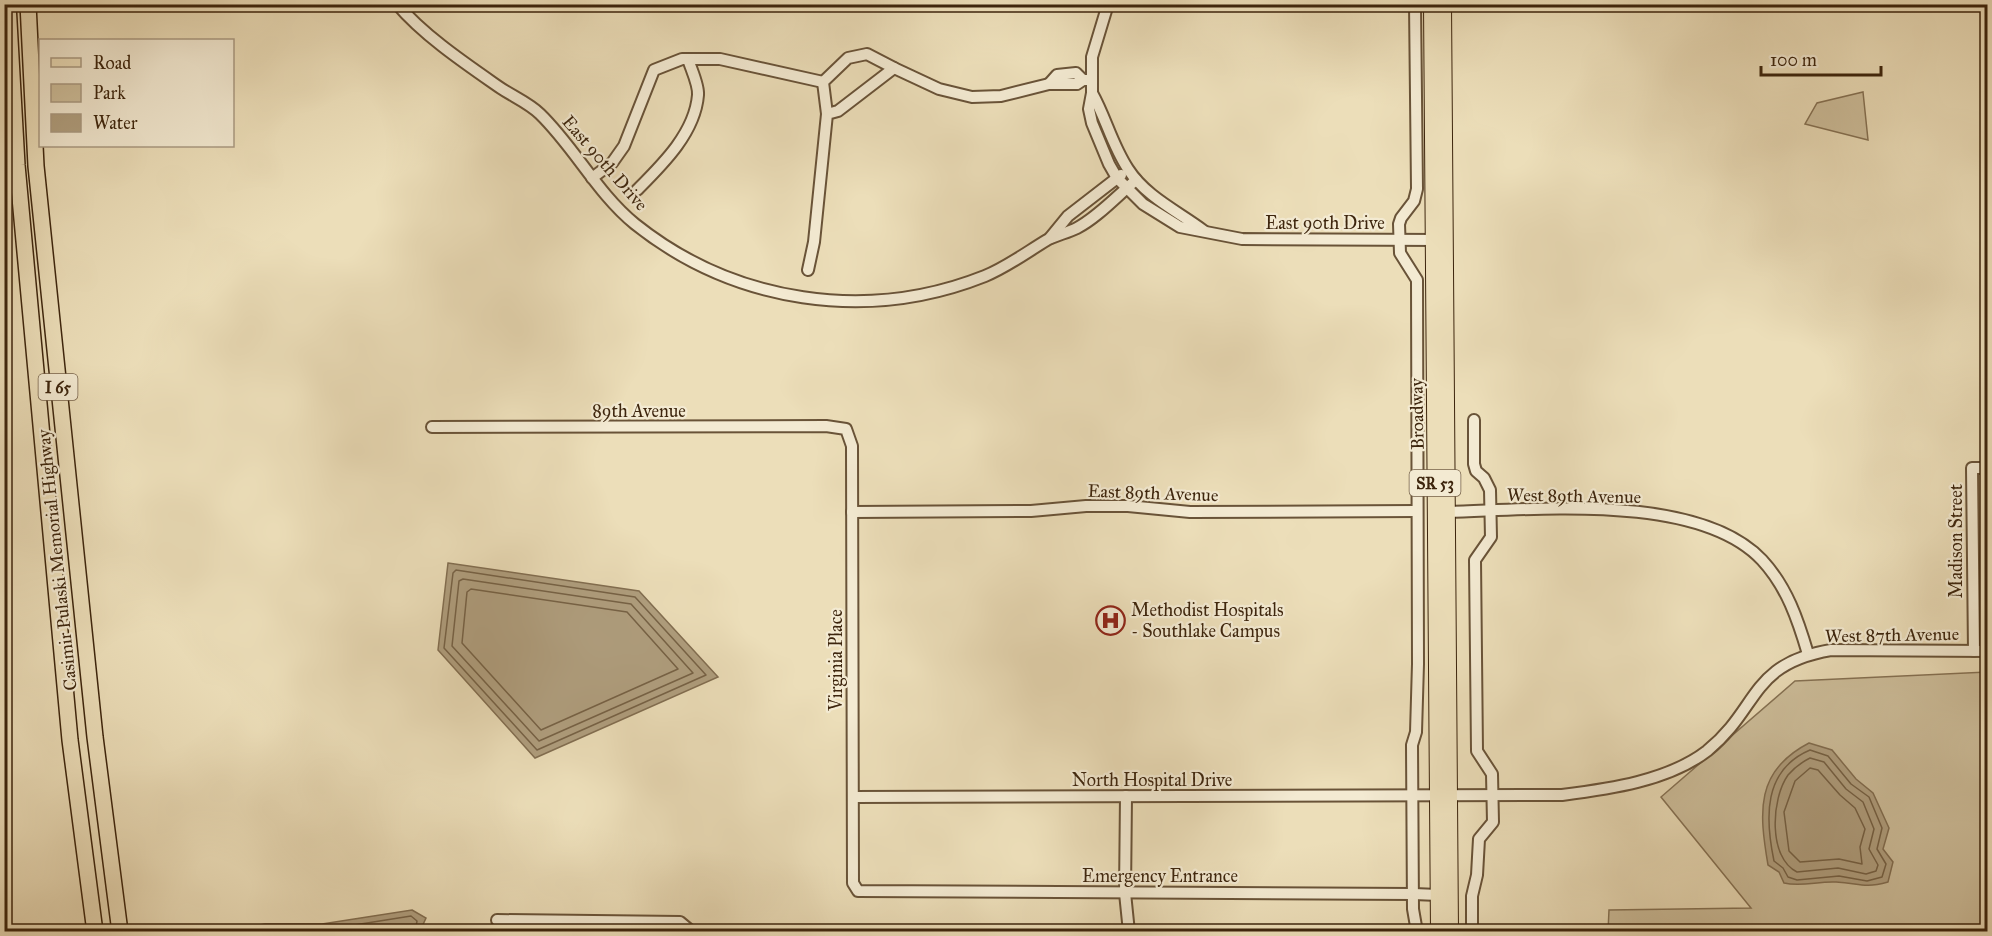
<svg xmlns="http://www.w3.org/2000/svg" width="1992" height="936" viewBox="0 0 1992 936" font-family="'IM FELL Great Primer',serif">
<rect width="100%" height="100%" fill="#ecdeb9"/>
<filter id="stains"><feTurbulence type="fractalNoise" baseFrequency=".00333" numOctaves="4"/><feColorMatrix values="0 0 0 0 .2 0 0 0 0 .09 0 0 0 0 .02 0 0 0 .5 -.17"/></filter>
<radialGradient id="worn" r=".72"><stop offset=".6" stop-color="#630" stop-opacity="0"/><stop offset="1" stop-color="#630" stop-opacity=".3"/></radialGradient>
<g fill="#cebf9c" stroke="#867254" stroke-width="1.5">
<polygon points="1863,92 1868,140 1805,124 1817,103"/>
<polygon points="1987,672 1987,931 1608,932 1609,910 1751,908 1661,797 1795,681"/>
</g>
<g fill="#b09f7f" stroke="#826e51" stroke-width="1.5">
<polygon points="448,563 639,591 718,677 535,758 438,650"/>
<path d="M1809,743L1832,750L1856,779L1873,793L1889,828L1883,849L1893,862L1888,882C1862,889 1860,883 1836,882C1818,881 1802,887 1784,883L1779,872L1768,865C1759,812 1755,771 1809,743Z"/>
<polygon points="412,910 426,918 420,931 227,931 265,924 322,924"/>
</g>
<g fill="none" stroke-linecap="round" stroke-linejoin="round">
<g stroke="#766246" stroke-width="1.5">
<polygon points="456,570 635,597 706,675 537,750 444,648 453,573"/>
<polygon points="463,579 631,604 693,673 539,741 452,646 459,581"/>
<polygon points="471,589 627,612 678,669 541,730 462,643 467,592"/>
<path d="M1810,750L1828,756L1851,784L1869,797L1882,828L1877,849L1886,864L1882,877L1867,881L1839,876L1797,880L1788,877L1783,868L1774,861C1765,818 1763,770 1810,750Z"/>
<path d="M1810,758L1824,762L1846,789L1863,802L1874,829L1869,849L1878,865L1876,871L1866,874L1838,868L1797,872C1768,858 1771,799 1788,775C1794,768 1802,762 1810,758Z"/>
<polygon points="1810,768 1818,770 1840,795 1855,808 1865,829 1860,847 1862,864 1839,859 1800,862 1789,851 1784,812 1795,781"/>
<polyline points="257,932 323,930 411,916 417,921 415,932"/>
</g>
<defs>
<g id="minor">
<path d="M397,4C423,35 466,64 499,87C512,96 529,103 540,114C575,148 597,193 635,224C734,303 867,323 985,276C1007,267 1027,252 1047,240C1056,235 1067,233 1077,228C1098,217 1118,195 1136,180"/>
<polyline points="1108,4 1092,57 1092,93 1089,109 1092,123 1109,164 1117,178 1143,204 1180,227 1242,239 1441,240"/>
<polyline points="1415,4 1417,189 1414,201 1401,218 1399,224 1400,253 1417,280 1418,664 1416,732 1412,745 1413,909 1417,932"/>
<polyline points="894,68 939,89 972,97 1001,96 1049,84 1077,84 1083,80 1092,80"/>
<polyline points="1049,84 1057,75 1076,73 1083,80"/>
<path d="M1092,93C1106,118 1112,145 1128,169C1146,197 1179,212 1204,231"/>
<polyline points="592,178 612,163 624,146 654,70 682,59 720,59 823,82"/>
<path d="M637,190C662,165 695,133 698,95C699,85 691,69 688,59"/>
<polyline points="1050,238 1068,216 1121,175"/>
<polyline points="808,270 814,242 827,114 823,82 848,58 867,54 894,68 838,111 827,114"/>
<polyline points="432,427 826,426 846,429 852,446 853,883 858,891 1414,894 1438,895 1443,900"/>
<polyline points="852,512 1031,511 1086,506 1128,506 1190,512 1417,511"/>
<path d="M1448,512C1534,510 1698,492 1762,560C1787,587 1798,620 1808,654"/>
<polyline points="1974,651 1972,468 1988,468"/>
<polyline points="1126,796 1125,893 1129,932"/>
<path d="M853,797L1562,795C1609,789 1668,781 1707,751C1760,708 1749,664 1831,650L1988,651"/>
<polyline points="497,920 680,922 692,932"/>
<polyline points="1472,932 1472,896 1477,875 1479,839 1493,822 1492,774 1477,751 1475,560 1491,537 1490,490 1484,478 1476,471 1474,464 1474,420"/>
</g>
<g id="major">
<polyline points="1431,4 1438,932"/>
<polyline points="1444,4 1451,932"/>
</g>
<g id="highway">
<polyline points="8,4 17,165 70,740 95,932"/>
<polyline points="28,4 36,166 95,737 120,932"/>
</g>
</defs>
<use href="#minor" stroke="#695338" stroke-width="14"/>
<use href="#major" stroke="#3d250d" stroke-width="16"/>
<use href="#highway" stroke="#3d250d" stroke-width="18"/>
<use href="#minor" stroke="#f3ead2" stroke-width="10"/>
<use href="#major" stroke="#ecdeb9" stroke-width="14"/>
<use href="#highway" stroke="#ecdeb9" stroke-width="15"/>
</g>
<defs>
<symbol id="hospital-ring" viewBox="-11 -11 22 22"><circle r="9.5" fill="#f3ead2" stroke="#8f2418" stroke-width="1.5"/><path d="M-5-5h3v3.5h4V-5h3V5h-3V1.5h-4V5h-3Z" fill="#8f2418"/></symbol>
</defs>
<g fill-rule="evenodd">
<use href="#hospital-ring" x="1094" y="604" width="33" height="33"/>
</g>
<g text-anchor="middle" stroke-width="4.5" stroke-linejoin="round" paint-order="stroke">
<g fill="#f3ead2" stroke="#746048" stroke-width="1.5">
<rect x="38.5" y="374" width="39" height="26" rx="4.5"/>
<rect x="1409.5" y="470" width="51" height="26" rx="4.5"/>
</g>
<g font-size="16" font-weight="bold" fill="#3d250d">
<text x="58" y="393">I 65</text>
<text x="1435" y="489">SR 53</text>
</g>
<g font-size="18" fill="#3d250d" stroke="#f3ead2">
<text transform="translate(605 163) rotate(49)" y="6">East 90th Drive</text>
<text x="1325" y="229">East 90th Drive</text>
<text x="639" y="417">89th Avenue</text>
<text transform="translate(1417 414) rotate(-91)" y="6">Broadway</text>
<text transform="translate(1153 493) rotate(2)" y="6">East 89th Avenue</text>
<text transform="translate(1574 496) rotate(1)" y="6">West 89th Avenue</text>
<text transform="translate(1956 541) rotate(-90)" y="6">Madison Street</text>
<text transform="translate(57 560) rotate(-96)" y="6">Casimir Pulaski Memorial Highway</text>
<text transform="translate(1892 635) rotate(-1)" y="6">West 87th Avenue</text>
<text transform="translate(836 660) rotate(-90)" y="6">Virginia Place</text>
<text x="1152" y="786">North Hospital Drive</text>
<text x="1160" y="882">Emergency Entrance</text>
</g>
<g font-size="18" fill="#3d250d" stroke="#f3ead2" text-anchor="start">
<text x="1131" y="616">Methodist Hospitals<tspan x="1131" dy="21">- Southlake Campus</tspan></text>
</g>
</g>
<rect width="1992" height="936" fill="none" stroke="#ecdeb9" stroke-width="24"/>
<rect x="6" y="6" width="1980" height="924" fill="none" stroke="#3d250d" stroke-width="3"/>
<rect x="12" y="12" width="1968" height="912" fill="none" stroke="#3d250d" stroke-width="1.5"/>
<rect x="39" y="39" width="195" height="108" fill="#f3ead2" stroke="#aa9b83" stroke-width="1.5"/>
<rect x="51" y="58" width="30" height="9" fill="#ecdeb9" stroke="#aa9b83" stroke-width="1.5"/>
<text x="93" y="69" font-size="18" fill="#3d250d">Road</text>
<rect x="51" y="84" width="30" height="18" fill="#cebf9c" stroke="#aa9b83" stroke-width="1.5"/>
<text x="93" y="99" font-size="18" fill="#3d250d">Park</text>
<rect x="51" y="114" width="30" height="18" fill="#b09f7f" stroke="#aa9b83" stroke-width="1.5"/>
<text x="93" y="129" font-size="18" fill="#3d250d">Water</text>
<path d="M1761 66v9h120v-9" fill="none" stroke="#3d250d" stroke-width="3"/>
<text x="1770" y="66" font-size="18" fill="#3d250d" stroke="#f3ead2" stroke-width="4.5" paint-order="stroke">100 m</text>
<rect width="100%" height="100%" filter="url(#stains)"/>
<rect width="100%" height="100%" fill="url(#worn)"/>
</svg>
